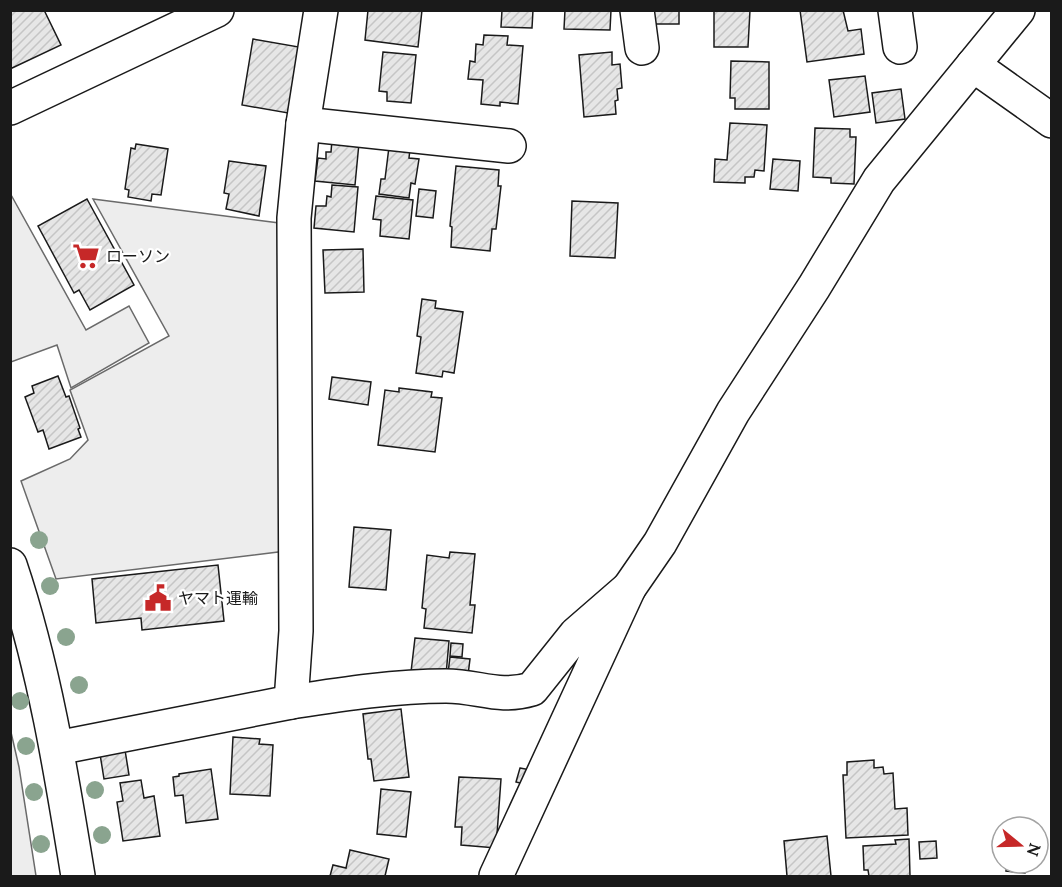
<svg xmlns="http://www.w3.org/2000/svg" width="1062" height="887" viewBox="0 0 1062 887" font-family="Lora,'Noto Sans JP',serif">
<defs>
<pattern id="building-hatch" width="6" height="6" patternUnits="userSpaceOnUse" patternTransform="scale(1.5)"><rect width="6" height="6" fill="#e6e6e6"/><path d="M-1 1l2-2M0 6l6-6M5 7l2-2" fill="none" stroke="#c5c5c5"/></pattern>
</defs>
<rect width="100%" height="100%" fill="#fff"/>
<g fill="#ededed" stroke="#6a6a6a" stroke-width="1.5">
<polygon points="10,193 86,330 129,306 149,343 71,388 57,345 11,362"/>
<polygon points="93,199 287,224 286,551 56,579 21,481 70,459 88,440 70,390 169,336"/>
<polygon points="10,728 19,767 36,876 11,876"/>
</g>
<g fill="url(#building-hatch)" stroke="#1a1a1a" stroke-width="1.5">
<polygon points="10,10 44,10 61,45 10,69"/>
<polygon points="368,10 422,10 418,47 365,40"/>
<polygon points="502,10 533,10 532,28 501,27"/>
<polygon points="565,10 611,10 610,30 564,29"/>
<rect x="654" y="10" width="25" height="14"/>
<polygon points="714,10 750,10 748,47 714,47"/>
<polygon points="800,10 843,10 848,31 861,29 864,54 807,62"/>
<polygon points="484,35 508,36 507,45 523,46 518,104 500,102 500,106 481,104 483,80 468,79 470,61 475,62 476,44 483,45"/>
<polygon points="253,39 299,47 288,113 242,105"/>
<polygon points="383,52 416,55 411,103 387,101 387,92 379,91"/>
<polygon points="612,52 612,65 620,64 622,88 617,89 618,100 615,101 616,114 584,117 579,55"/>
<polygon points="731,61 769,62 769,109 735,109 735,98 730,98"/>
<polygon points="865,76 870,112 834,117 829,80"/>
<polygon points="901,89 905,119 876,123 872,93"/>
<polygon points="730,123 767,125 764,171 755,170 754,177 745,177 745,183 714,182 715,159 727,160"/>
<polygon points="815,128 850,129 850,137 856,137 854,184 831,183 831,178 813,177"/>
<polygon points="332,140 359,143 355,185 315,181 318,158 326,159 326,152 331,152"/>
<polygon points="136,144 168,149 161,195 152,194 151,201 128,197 129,190 125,189 131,148 135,149"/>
<polygon points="389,147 410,149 409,158 419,159 415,184 411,183 409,198 379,194 381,179 385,179"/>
<polygon points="773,159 800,161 798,191 770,189"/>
<polygon points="229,161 266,166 259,216 226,209 229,194 224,193"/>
<polygon points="456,166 499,170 498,186 501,186 496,229 492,229 490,251 451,247 452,227 450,226"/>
<polygon points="332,185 358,187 354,232 314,228 316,206 326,206 327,196 331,197"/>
<polygon points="419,189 436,191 433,218 416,216"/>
<polygon points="376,196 413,200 409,239 380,236 381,220 373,219"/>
<polygon points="87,199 134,285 90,310 79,290 74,293 38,226"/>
<polygon points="572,201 618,203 615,258 570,256"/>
<polygon points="363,249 364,292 325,293 323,250"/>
<polygon points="422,299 436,301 435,308 463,312 454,373 443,371 442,377 416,373 421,337 417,336"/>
<polygon points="58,376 66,397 69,396 80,428 78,429 81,437 49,449 43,430 38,432 25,397 34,393 32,386"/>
<polygon points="332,377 371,382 368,405 329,399"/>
<polygon points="399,388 432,392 431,397 442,398 435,452 378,445 385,390 399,392"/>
<polygon points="354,527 391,530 386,590 349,587"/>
<polygon points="450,552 475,554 470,605 475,605 472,633 424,628 426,609 422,608 427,555 449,558"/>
<polygon points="218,565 224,621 142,630 141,618 96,623 92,579"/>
<polygon points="415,638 449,641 446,675 411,672"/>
<polygon points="451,643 463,644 462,657 450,656"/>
<polygon points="450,657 470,659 468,675 448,673"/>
<polygon points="401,709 409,777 374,781 371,759 368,759 363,714"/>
<polygon points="233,737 260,739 259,744 273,745 270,796 230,794"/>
<polygon points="125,750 129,775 104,779 100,754"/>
<polygon points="874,760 874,768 883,767 884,774 893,773 895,809 907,808 908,835 846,838 843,775 847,775 847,762"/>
<polygon points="520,768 531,770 528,785 516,782"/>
<polygon points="211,769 218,819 186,823 183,795 175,796 173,777 179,776 179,774"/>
<polygon points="459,777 501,779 496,848 461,845 462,827 455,827"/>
<polygon points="141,780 144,798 154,796 160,836 123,841 117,802 123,801 120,783"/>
<polygon points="381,789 411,792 406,837 377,834"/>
<polygon points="827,836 831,876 787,876 784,841"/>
<polygon points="909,839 910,876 869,876 868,870 864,870 863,846 896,844 895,840"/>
<polygon points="936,841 937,858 920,859 919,842"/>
<polygon points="350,850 389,859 385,876 330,876 333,865 346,868"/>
<polygon points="1007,863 1026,863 1025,873 1006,871"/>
</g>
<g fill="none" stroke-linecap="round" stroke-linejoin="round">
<defs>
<g id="minor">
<polyline points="637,10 642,48"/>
<polyline points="895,10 900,47"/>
<polyline points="973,65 1052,121"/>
<polyline points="10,108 217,10"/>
<polyline points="303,124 509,146"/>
<path d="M10,565C44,666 61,771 78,876"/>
<polyline points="629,588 660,543 733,412 814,287 879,180 1018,10"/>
<path d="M291,702C343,694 394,686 446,686C479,686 498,699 532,689L576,634L629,588L496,876"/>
<polyline points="57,748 291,702 296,631 294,218 303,124 321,10"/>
</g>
</defs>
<use href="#minor" stroke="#1a1a1a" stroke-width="36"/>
<use href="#minor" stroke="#fff" stroke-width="33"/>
</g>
<g fill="#8aa48f">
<circle cx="39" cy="540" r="9"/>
<circle cx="50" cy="586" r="9"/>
<circle cx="66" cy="637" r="9"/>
<circle cx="79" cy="685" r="9"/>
<circle cx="20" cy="701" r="9"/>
<circle cx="26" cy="746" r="9"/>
<circle cx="95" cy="790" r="9"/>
<circle cx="34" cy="792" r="9"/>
<circle cx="102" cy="835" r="9"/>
<circle cx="41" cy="844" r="9"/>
</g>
<defs>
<symbol id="supermarket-bare" viewBox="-9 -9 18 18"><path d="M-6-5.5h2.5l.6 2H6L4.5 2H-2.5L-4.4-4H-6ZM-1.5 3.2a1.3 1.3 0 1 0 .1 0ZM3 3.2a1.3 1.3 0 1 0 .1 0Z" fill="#c62828" stroke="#fff" stroke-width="2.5" paint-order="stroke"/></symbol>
<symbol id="civic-bare" viewBox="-9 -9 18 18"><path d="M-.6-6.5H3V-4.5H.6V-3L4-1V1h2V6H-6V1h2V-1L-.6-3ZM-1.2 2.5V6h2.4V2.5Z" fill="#c62828" stroke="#fff" stroke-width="2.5" paint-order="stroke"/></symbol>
</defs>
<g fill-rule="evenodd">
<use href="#supermarket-bare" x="67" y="237" width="38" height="38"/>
<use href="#civic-bare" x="139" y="579" width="38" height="38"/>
</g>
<g text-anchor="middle" stroke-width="4.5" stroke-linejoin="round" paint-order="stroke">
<g font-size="16" fill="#1a1a1a" stroke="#fff" text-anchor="start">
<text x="106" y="262">ローソン</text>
<text x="178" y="604">ヤマト運輸</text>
</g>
</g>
<rect width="1062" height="887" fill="none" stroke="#1a1a1a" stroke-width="24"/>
<g transform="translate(1020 845) rotate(109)"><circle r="28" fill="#ffffff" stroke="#a3a3a3" stroke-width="1.5"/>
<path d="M0-4.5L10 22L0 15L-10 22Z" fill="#c62828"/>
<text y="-9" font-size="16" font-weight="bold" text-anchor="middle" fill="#1a1a1a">N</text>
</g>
</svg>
